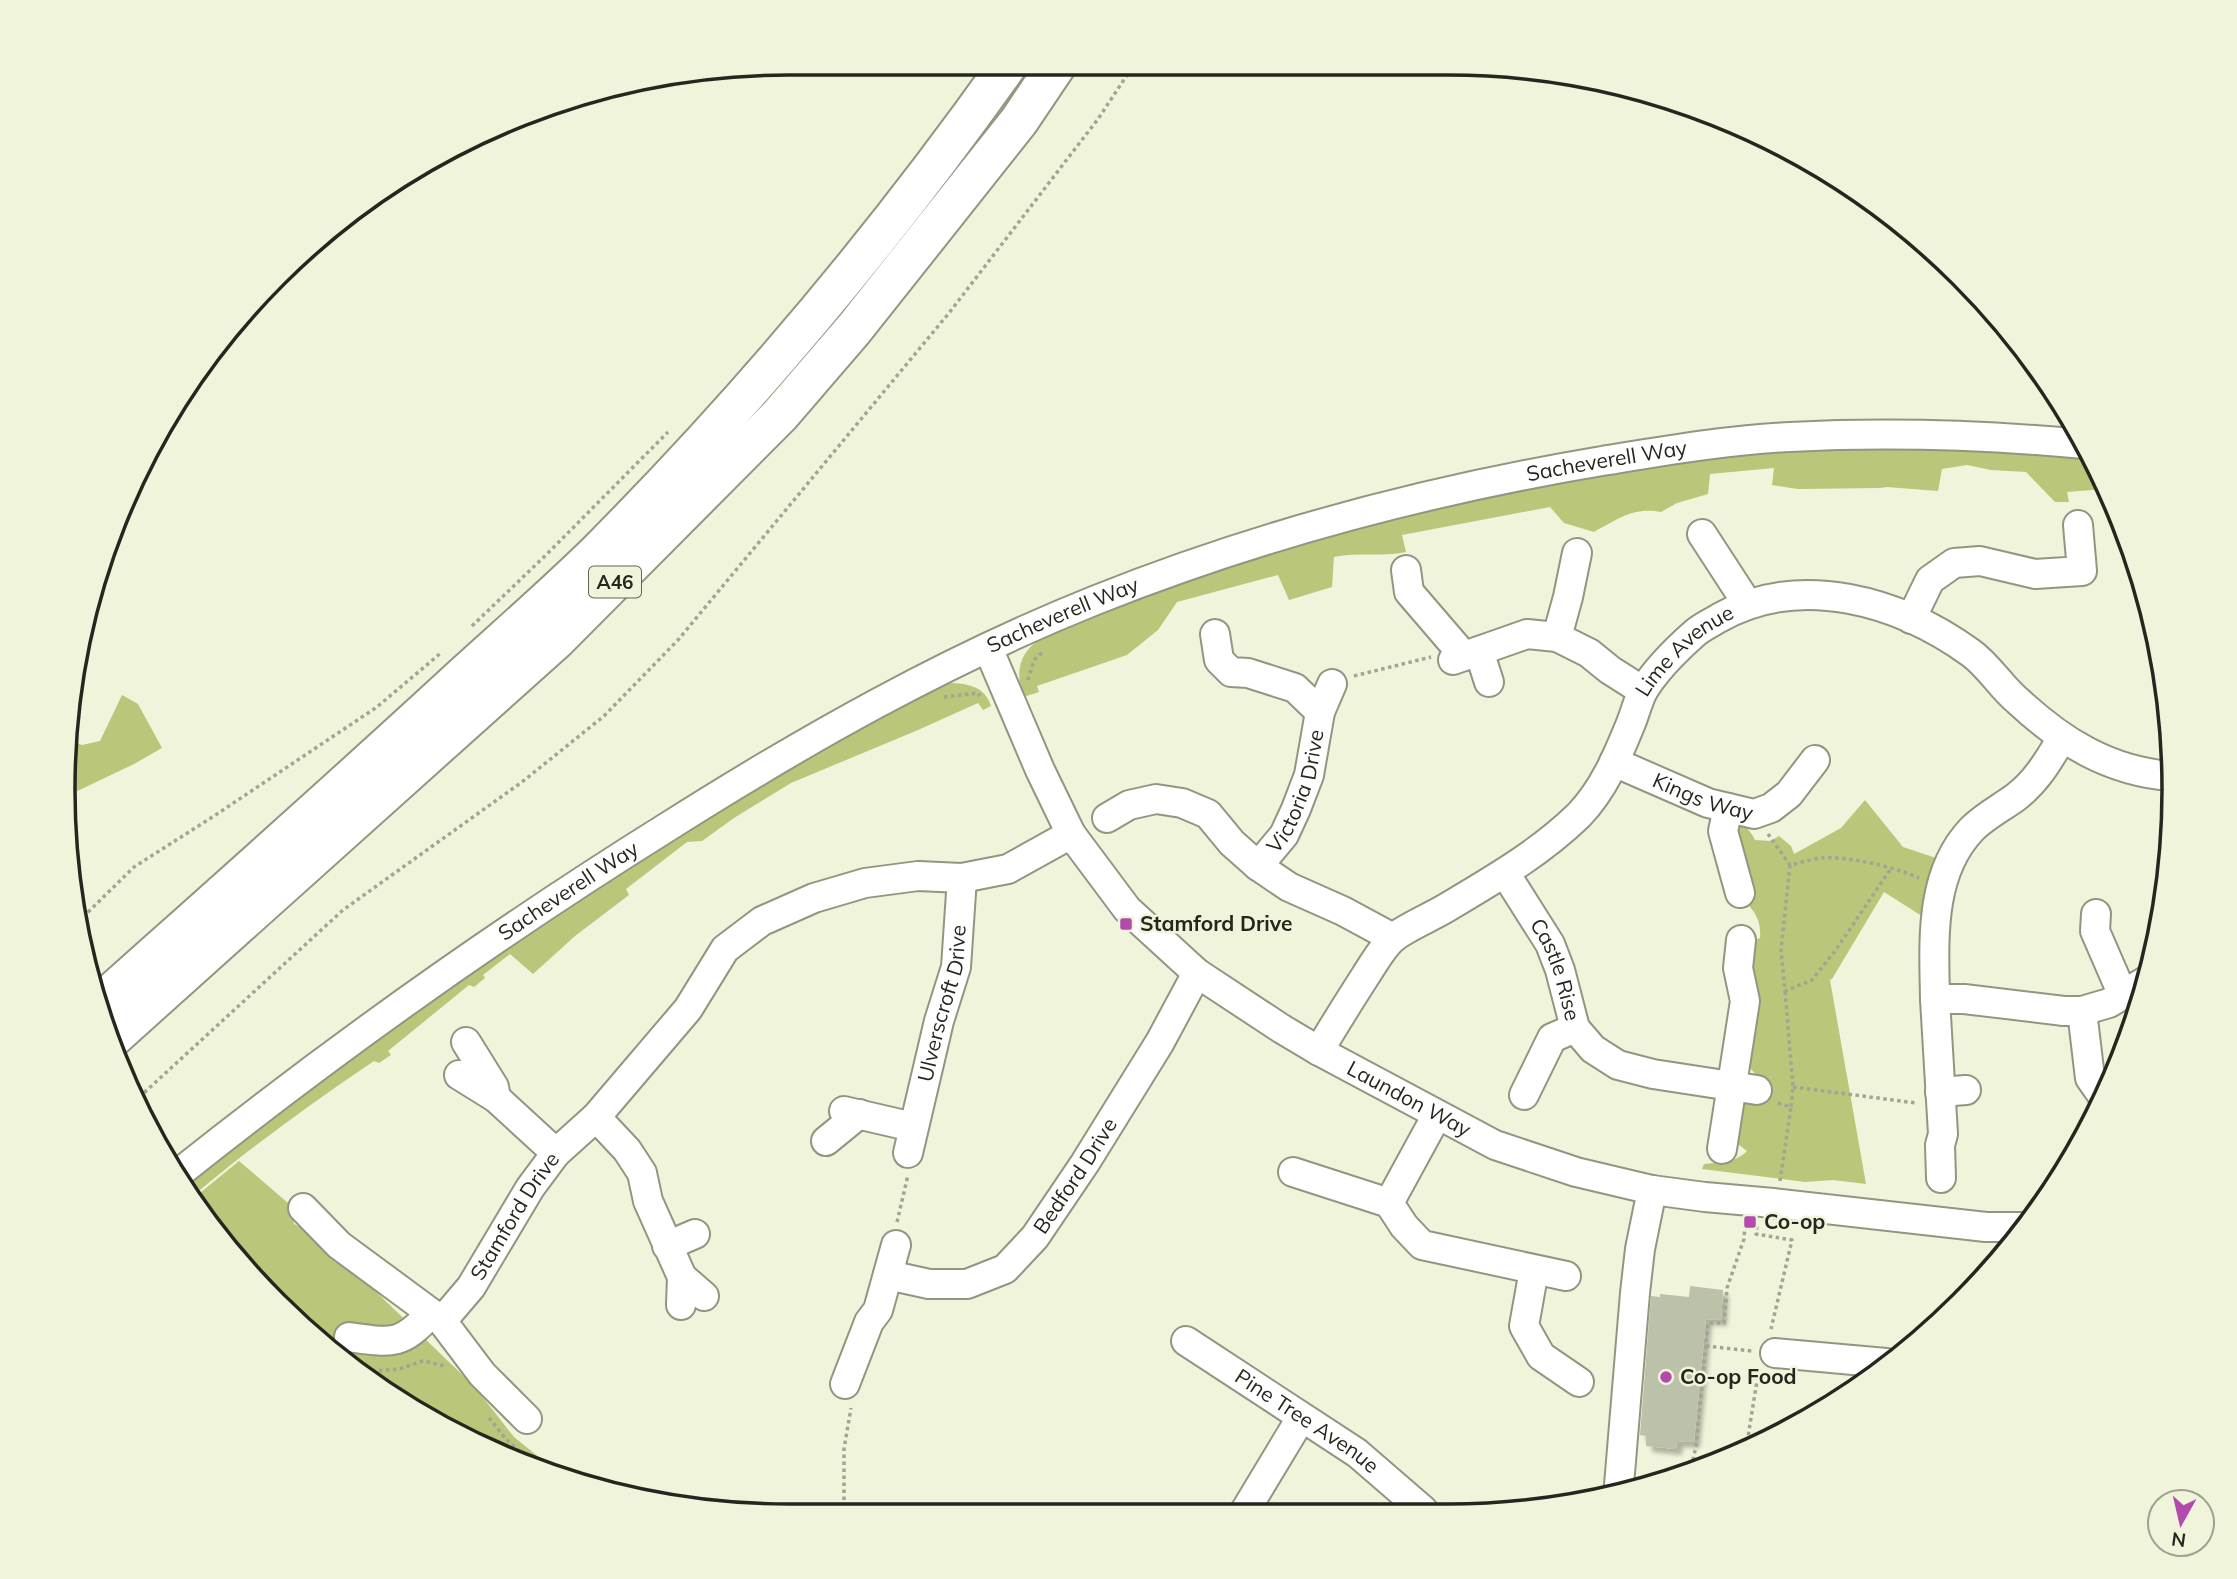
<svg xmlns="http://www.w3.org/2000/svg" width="2237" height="1579" viewBox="0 0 2237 1579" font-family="Mulish,sans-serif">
<defs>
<filter id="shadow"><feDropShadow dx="6" dy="6" stdDeviation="2" flood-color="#0004"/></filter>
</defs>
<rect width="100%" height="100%" fill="#eff4db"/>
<g fill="#bac679">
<path d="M1915,446L2090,456L2105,489L2067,492L2069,502H2055L2026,472L1991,470L1967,465L1942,469L1938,491L1887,487L1880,488L1798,489L1772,485L1774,468L1710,474L1708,494L1677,503L1661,512C1633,507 1618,519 1594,532L1564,523L1550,507L1402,535L1406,552C1382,557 1358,552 1334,557L1332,587L1289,600L1278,575L1177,602L1158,630L1127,655L1037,686L1039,692L1023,697C1014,668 1021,649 1047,635L1146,594L1267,552L1437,505L1626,469L1734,454L1792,450Z"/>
<path d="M952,683C970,684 985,687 991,706L983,710L978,703L918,730L791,783L734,818L702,841L687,842L626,889L629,895L575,936L533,974L510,954L483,975L485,978L474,987L469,985L388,1051L391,1055L379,1063L374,1061C312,1103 252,1146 194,1195L185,1182L276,1112L502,948L799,759L936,687Z"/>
<polygon points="122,695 138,704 162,748 134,764 69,795 69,740 82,745 100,741"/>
<path d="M1865,800L1903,847L1936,858L1925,918L1884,892L1832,979L1830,980L1866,1184L1833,1180L1805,1182L1702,1169L1704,1164C1718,1163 1737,1162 1747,1151L1735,1142L1739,1099L1758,1077L1749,1067L1748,980L1755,940L1760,938C1761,926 1758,916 1750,907L1730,822C1743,823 1749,828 1755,840L1771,841L1779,836L1791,846L1794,854L1841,828Z"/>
<polygon points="239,1161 288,1203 294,1224 318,1236 474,1386 514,1437 556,1471 557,1474 469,1441 348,1366 244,1269 195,1197"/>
</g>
<polygon fill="#bcc1a9" filter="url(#shadow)" points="1690,1286 1723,1290 1721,1320 1706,1319 1694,1442 1677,1441 1676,1449 1646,1446 1646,1436 1640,1435 1651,1296 1660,1297 1660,1294 1689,1297"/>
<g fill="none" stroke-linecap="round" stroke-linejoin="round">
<defs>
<g id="minor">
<polyline points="1702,534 1741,594 1746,605"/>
<polyline points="1406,570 1409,592 1464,656"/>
<polyline points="1911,619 1930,580 1954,563 1980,561 2035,574 2082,571 2078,525"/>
<polyline points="1215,634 1219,660 1231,672 1248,673 1295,688 1320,712"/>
<polyline points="1557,637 1568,597 1577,553"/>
<path id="s1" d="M988,648L1040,770L1071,834L1127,909L1197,973L1282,1029L1319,1051L1495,1145L1576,1172L1652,1190L1705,1197L1773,1203L1986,1227H2027"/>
<polyline points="1479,651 1489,682"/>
<polyline points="1453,660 1527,634 1557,637 1589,653 1610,670 1643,691"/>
<path d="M2062,738C2048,761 2037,781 2016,797C2001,808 1985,816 1972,829C1929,874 1934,941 1935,999H1964L2064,1011H2082L2109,1003L2149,979"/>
<path id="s2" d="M1614,762L1708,803L1754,814L1771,808L1789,794L1815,760"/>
<polyline points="1728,808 1723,831 1740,893"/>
<polyline points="1107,818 1129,805 1156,799 1182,803 1208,814 1232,843 1258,866 1289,887 1343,911 1393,938"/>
<path id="s3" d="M1258,866L1284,835L1296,809L1309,775L1320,712L1332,684"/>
<path id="s4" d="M1505,873L1550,944L1560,970L1575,1028L1593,1049L1618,1065L1653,1074L1757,1090"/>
<polyline points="2096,914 2095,931 2118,984 2124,994"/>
<polyline points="1935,999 1943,1134 1940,1145 1941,1178"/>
<polyline points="2082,1011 2090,1078 2104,1098"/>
<path id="s5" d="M1319,1051C1334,1025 1350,1000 1366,975C1374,963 1382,948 1393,938C1405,928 1431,917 1446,908C1493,880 1540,853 1579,815C1604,789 1618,755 1631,723C1635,713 1638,701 1643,691C1655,671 1678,648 1695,633C1702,627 1711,623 1719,618C1800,572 1899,601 1971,653C1989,666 2001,687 2018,701C2062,742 2109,771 2170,776"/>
<polyline points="459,1075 496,1098 494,1087 466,1042"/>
<polyline points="1940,1092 1966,1090"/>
<polyline points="1524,1095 1552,1038 1575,1028"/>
<polyline points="496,1098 556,1153"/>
<polyline points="844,1111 913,1127"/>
<polyline points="1437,1115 1389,1203 1404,1226 1422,1245 1566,1276"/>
<polyline points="596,1117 627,1150 642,1173 648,1201 682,1277"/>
<polyline points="826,1141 859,1114"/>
<polyline points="1722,1149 1745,1001 1738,968 1741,940"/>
<path id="s6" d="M908,1153L939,1021L956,967L962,878"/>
<polyline points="1293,1172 1389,1203"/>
<path id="s7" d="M179,1173C336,1048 499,932 669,826C805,740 946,660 1096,600C1259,535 1429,490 1602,461C1664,451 1727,440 1790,437C1889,432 1986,435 2084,444"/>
<polyline points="303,1208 339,1245 442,1321 482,1374 527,1419"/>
<polyline points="667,1246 695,1234"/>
<polyline points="1534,1270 1524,1326 1541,1356 1579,1382"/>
<path id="s8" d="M888,1275L929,1284H967L1005,1269L1035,1237L1085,1163L1160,1042L1197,973"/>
<polyline points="681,1305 682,1277 704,1296"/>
<path id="s9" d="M442,1321L471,1287L530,1188L556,1153L596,1117L688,1009L725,949L762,921L814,898L865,883L918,876L962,878L1008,869L1071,834"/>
<path d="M349,1337C392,1343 401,1346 431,1313"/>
<path id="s10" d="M1186,1341L1357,1453L1423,1510"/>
<polyline points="1775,1353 1886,1363"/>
<polyline points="845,1384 869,1322 878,1310 896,1245"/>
<polyline points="1619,1485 1635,1293 1640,1249 1652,1190"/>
<polyline points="1245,1511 1301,1418"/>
</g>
<g id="highway">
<path d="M97,1006C219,897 341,789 461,678C506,637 553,596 597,553C748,401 885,238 1009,63"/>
<polyline points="109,1041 557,639 780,415 854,329 1019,121 1058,63"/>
</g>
</defs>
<use href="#minor" stroke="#929680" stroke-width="32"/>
<use href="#highway" stroke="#929680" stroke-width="42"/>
<g stroke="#a1a592" stroke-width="3.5" stroke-dasharray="3.5 3.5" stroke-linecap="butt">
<polyline points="472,626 547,554 668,432"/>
<polyline points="1354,676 1431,657"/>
<polyline points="1028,680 1034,660 1044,651"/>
<polyline points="944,697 978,693 980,696"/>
<path d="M1768,834L1790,865C1800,863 1811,859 1822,858C1848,856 1895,867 1919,878"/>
<polyline points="1790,865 1781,950 1785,991 1812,980 1835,951 1890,870"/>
<polyline points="78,922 134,867 214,816 377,707 442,652"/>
<polyline points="1793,1087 1916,1103"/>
<polyline points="134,1102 343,910 522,782 604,716 678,640 949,313 1098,119 1135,63"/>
<polyline points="1778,1103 1791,1107 1793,1087 1785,991"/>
<polyline points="1780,1181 1791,1107"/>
<polyline points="897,1222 908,1175"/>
<polyline points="1757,1226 1756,1234 1792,1240 1771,1329"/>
<polyline points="1706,1346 1752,1351"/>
<polyline points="358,1372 399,1369 423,1361 445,1366"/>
<polyline points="489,1418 506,1439 536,1467"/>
<polyline points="1739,1454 1748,1437 1759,1368"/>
<polyline points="1690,1474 1696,1446 1708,1323 1724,1323 1727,1288 1744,1239 1745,1225"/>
<polyline points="844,1514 844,1449 851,1408"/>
</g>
<use href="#minor" stroke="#fff" stroke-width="28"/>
<use href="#highway" stroke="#fff" stroke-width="38"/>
</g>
<g fill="#b34aac" stroke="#eff4db" stroke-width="2.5">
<rect x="1119" y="917" width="14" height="14" rx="3.5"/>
<rect x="1743" y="1215" width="14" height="14" rx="3.5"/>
<circle cx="1666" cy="1377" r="7"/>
</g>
<g text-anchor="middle" stroke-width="5" stroke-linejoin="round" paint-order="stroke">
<rect fill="#eff4db" stroke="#626457" stroke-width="2" x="589" y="566.5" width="52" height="31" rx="5"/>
<g font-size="19" font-weight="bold" fill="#25271e">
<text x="615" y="589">A46</text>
</g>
<g font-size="21" fill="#25271e" stroke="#eff4db">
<text dy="7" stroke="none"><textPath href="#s7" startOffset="1615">Sacheverell Way</textPath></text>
<text dy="7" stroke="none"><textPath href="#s7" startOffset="1048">Sacheverell Way</textPath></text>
<text dy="7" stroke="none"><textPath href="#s5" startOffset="558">Lime Avenue</textPath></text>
<text dy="7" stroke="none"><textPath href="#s3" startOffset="86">Victoria Drive</textPath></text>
<text dy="7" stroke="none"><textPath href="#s2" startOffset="96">Kings Way</textPath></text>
<text dy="7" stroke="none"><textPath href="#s7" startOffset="481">Sacheverell Way</textPath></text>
<text dy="7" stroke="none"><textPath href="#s4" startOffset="110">Castle Rise</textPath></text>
<text dy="7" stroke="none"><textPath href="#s6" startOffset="154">Ulverscroft Drive</textPath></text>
<text dy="7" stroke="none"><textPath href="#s1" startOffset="639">Laundon Way</textPath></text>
<text dy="7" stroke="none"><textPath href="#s8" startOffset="238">Bedford Drive</textPath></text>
<text dy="7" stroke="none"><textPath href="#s9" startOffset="128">Stamford Drive</textPath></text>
<text dy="7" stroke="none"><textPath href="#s10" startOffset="145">Pine Tree Avenue</textPath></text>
</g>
<g font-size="21" font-weight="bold" fill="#25271e" stroke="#eff4db" text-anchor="start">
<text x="1140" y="931">Stamford Drive</text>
<text x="1764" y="1229">Co-op</text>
<text x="1680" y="1384">Co-op Food</text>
</g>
</g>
<path d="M0 0H2237V1579H0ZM789 75H1448A714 714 0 0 1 2162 789V790A714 714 0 0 1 1448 1504H789A714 714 0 0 1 75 790V789A714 714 0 0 1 789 75Z" fill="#eff4db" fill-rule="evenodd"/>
<path fill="none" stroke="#25271e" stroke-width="3.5" d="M789 75H1448A714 714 0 0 1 2162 789V790A714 714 0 0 1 1448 1504H789A714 714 0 0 1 75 790V789A714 714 0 0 1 789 75Z"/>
<g transform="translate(2181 1523) rotate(188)"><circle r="33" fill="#eff4db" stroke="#9ea28f" stroke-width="2"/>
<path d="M0-5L12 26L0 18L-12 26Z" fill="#b34aac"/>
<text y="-10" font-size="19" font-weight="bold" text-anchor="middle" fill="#25271e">N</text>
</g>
</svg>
